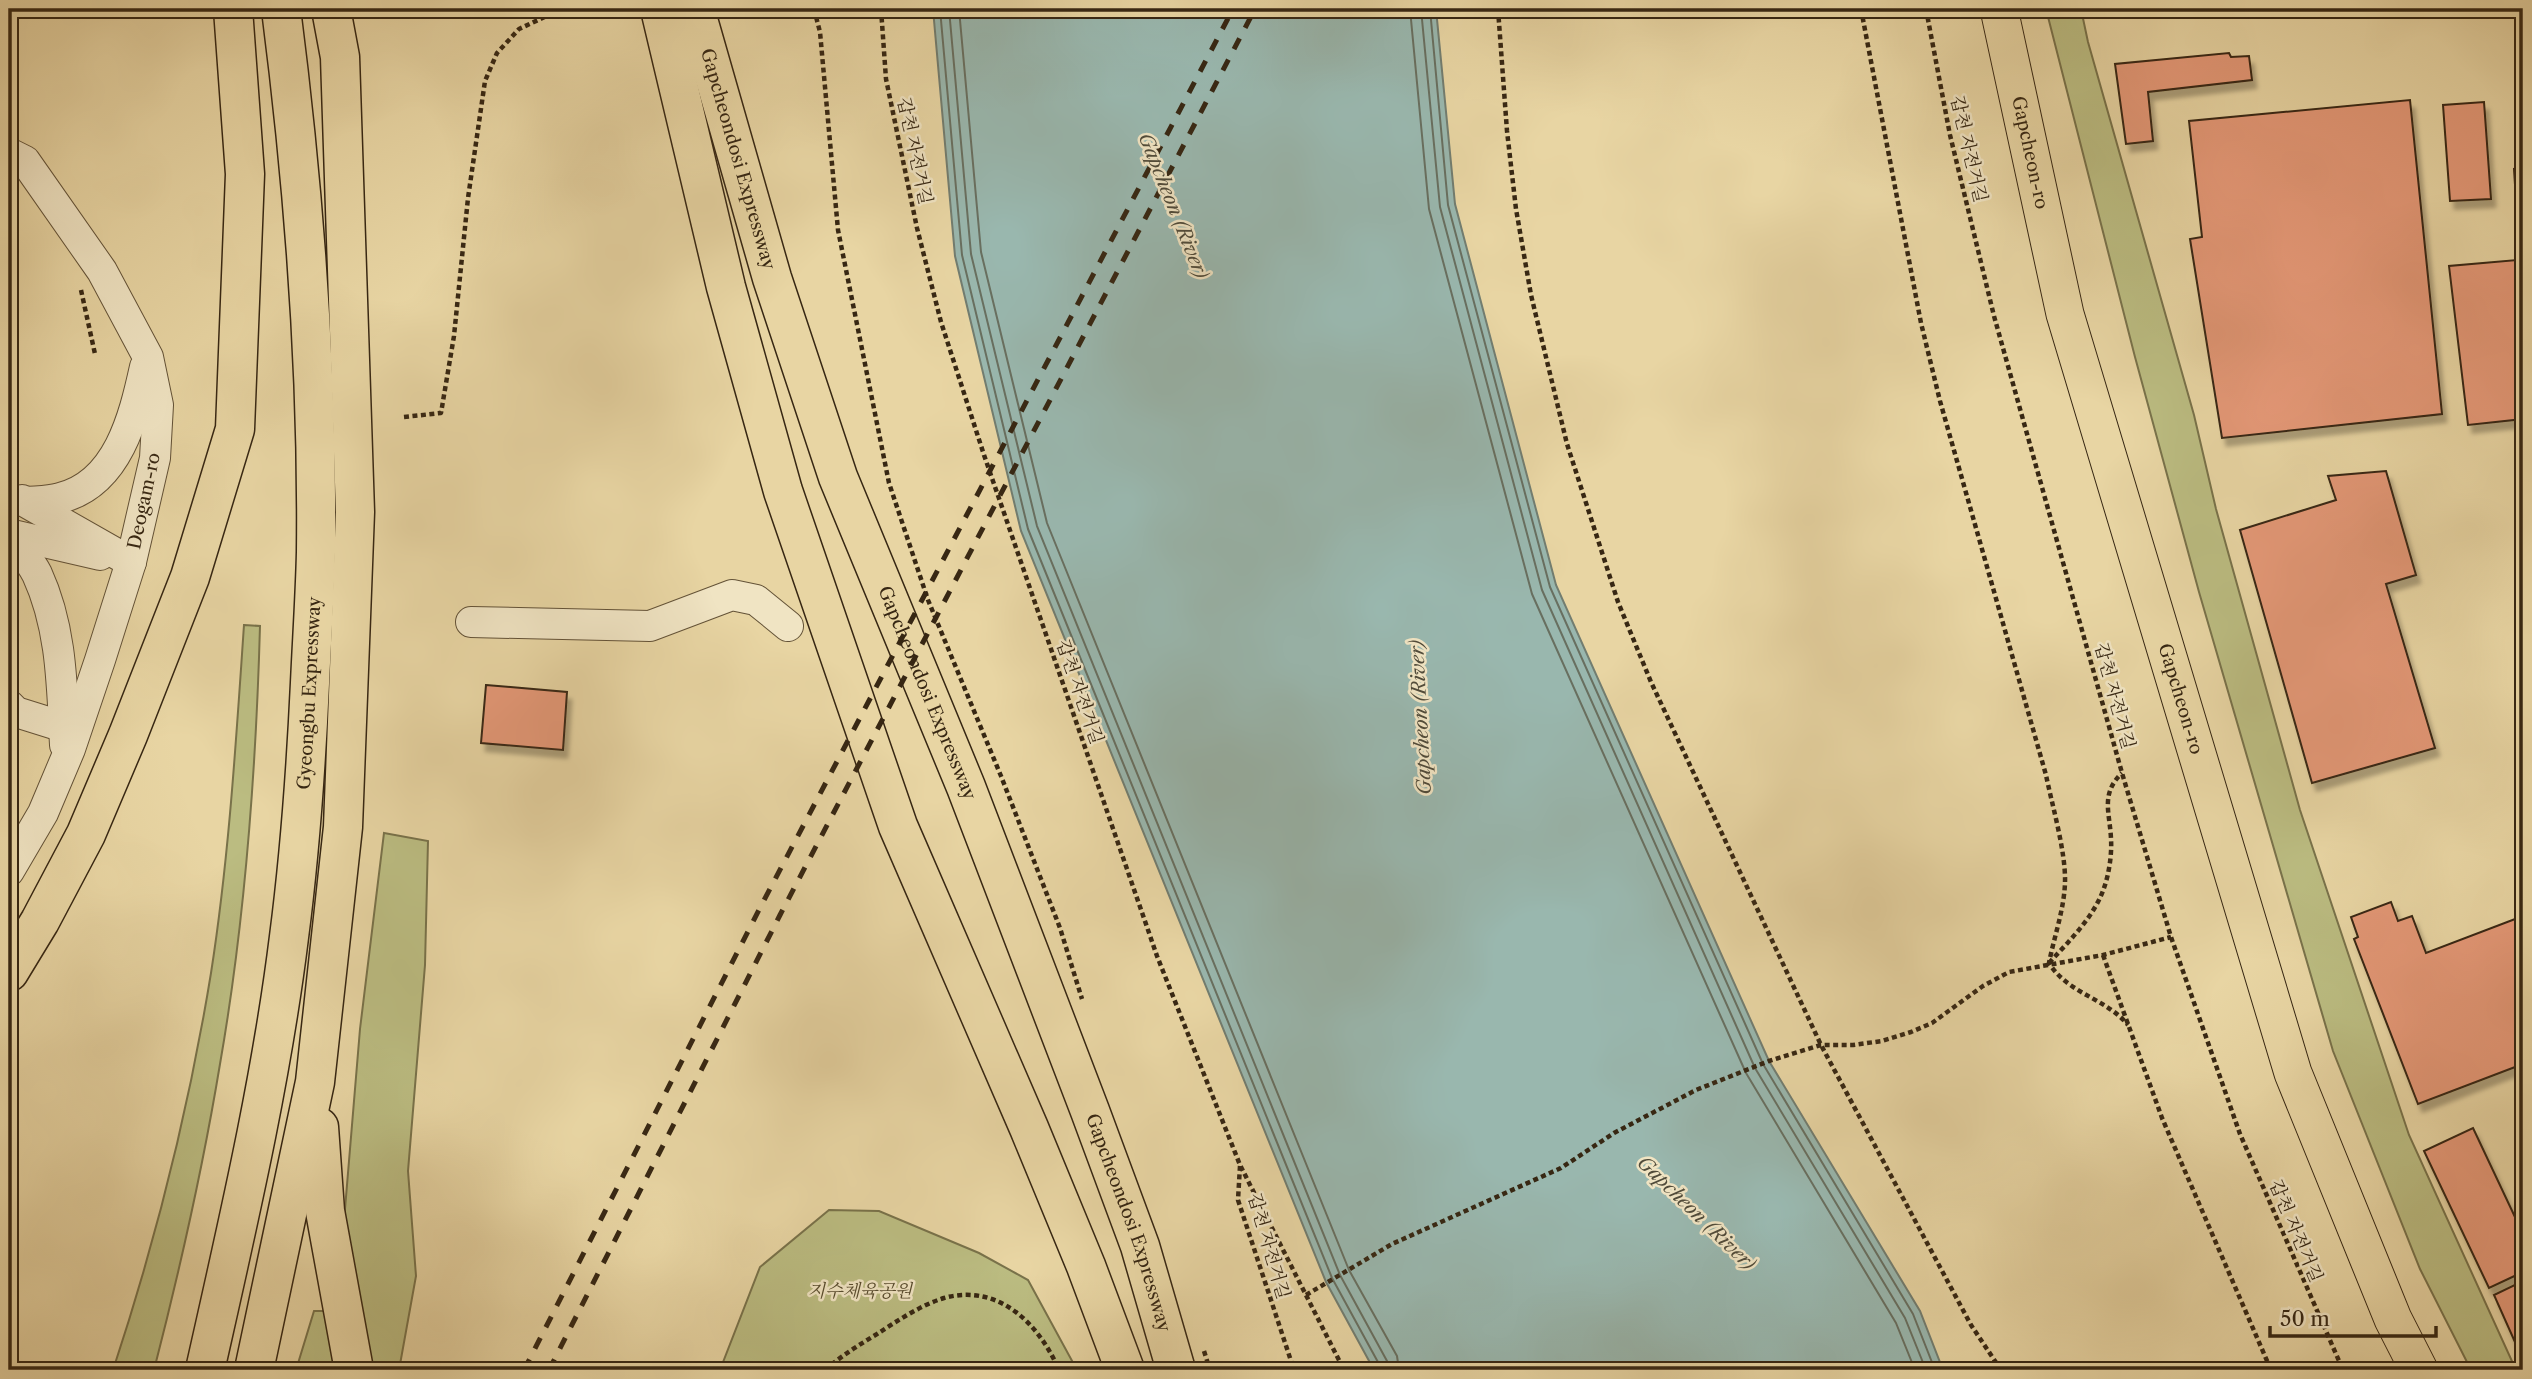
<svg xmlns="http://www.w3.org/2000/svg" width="2532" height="1379" viewBox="0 0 2532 1379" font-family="'Libre Caslon Text','Noto Serif KR',serif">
<defs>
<filter id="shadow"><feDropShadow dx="4.5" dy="8" stdDeviation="2" flood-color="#0004"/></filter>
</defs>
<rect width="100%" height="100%" fill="#e8d5a3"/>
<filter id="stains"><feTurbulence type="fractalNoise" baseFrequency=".00286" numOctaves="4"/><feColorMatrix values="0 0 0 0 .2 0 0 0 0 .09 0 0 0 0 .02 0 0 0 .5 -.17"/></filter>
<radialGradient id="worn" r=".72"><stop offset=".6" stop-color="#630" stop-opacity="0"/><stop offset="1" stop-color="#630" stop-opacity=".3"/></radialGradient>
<g fill="#bbbc81" stroke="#79724a" stroke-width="2">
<polygon points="2046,9 2081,9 2088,42 2194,415 2216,509 2300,810 2409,1135 2516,1370 2471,1370 2420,1269 2333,1051 2199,592 2135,357"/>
<path d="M244,625L260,626C256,771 245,921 220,1064C203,1167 180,1269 154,1370H113C156,1240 189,1108 211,973C229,858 236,741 244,625Z"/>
<polygon points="384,833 428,841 425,965 408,1171 416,1276 399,1370 366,1370 344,1221 360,1029"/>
<polygon points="829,1210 879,1211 979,1253 1028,1280 1077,1370 720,1370 760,1267"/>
<polygon points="314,1311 328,1311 342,1370 296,1370"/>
</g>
<polygon fill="#99b7ae" stroke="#727d70" stroke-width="2" points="933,9 1436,9 1455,204 1556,585 1769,1061 1920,1311 1943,1370 1374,1370 1326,1282 1021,531 955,256"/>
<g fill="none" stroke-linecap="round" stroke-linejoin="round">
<g stroke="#686f60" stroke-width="2">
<polyline points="940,9 962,255 1028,529 1332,1278 1379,1364 1380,1370"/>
<polyline points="949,9 971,254 1037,526 1340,1275 1387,1361 1389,1370"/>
<polyline points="959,9 981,252 1047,523 1349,1270 1397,1356 1399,1370"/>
<polyline points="1410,9 1429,209 1532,594 1746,1073 1896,1323 1915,1370"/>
<polyline points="1421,9 1440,207 1542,590 1755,1068 1905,1318 1926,1370"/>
<polyline points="1430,9 1448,205 1550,587 1763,1064 1913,1314 1935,1370"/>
</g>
</g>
<g fill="#e49877" stroke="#372713" stroke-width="2" filter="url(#shadow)">
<polygon points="2229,53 2231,57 2249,56 2252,80 2148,92 2153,141 2126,144 2115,64"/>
<polygon points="2410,100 2442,414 2222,438 2190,239 2202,237 2189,121"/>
<polygon points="2484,102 2491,199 2450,201 2443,105"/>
<polygon points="2523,168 2523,231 2518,232 2514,169"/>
<polygon points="2517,260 2523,320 2523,419 2468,425 2449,266"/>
<polygon points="2386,471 2416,575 2386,584 2435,748 2312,783 2240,530 2336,500 2328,476"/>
<polygon points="486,685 567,692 563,750 481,743"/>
<polygon points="2391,902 2398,921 2412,916 2426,953 2523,916 2523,1064 2418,1104 2354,939 2358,937 2351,917"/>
<polygon points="2473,1128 2523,1234 2523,1272 2489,1288 2424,1151"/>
<polygon points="2523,1281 2523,1360 2494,1295"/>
</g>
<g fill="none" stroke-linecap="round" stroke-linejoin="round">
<defs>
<g id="minor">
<polyline points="9,153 25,161 102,271 148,357 158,405 155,458 131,562 100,660 70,749 43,813 9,871"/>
<polyline points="22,500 131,562"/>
<path d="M27,502C38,501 50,501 60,498C118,484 134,417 145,367"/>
<path d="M9,534C18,547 30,560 37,574C62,628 62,687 65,745"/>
<polyline points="9,534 100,555"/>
<polyline points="471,622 650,626 732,595 756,600 788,626"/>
<polyline points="9,705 16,712 64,727"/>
</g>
<g id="major">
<path id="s1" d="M1999,9L2065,314L2293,1073L2393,1319L2419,1370"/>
</g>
<g id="highway">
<polyline points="660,9 726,287 783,491 898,826 1029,1128 1086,1266 1125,1370"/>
<path id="s2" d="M695,9L772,278L838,477L966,787L1090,1111L1140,1246L1176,1370"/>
<polyline points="9,972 40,921 86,834 128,735 190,577 235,429 245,174 233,9"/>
<polyline points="319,1127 325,1211 354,1370"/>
<path id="s3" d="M205,1370C237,1227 271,1083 289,937C300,853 306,768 310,683C312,639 315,596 316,552C318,371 304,188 281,9"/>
<polyline points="254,1370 315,1082 343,827 355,512 340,57 331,9"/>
</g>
</defs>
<use href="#minor" stroke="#635237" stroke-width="32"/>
<use href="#major" stroke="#372713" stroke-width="39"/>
<use href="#highway" stroke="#372713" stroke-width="41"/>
<g stroke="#372713" stroke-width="4.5" stroke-dasharray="5 3.5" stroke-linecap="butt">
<polyline points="814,9 820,32 838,230 889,483 928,600 1001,776 1060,928 1082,999"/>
<polyline points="881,9 886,79 917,228 941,322 984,455 1157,956 1240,1165 1344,1370"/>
<polyline points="1498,9 1507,131 1516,209 1531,295 1567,444 1618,602 1651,682 1821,1045 1971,1325 2001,1370"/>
<path d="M1861,9L1921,323L1940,401L2046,775C2052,805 2066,852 2065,883C2064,910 2054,937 2049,963C2068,994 2106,998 2128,1025"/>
<polyline points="1926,9 1950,135 1994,316 2122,773 2171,937 2240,1134 2343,1370"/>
<polyline points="81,290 95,354"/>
<polyline points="404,417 441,413 454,336 468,198 485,81 497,53 519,29 555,12 573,9"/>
<polyline points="2103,955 2162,1118 2271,1370"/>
<path d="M2049,963C2070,940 2094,917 2104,888C2109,874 2112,854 2111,839C2110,813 2100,794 2122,773"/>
<polyline points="1240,1166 1238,1200 1294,1370"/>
<polyline points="1306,1295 1392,1244 1561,1168 1614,1133 1696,1090 1769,1061 1821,1045 1853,1045 1882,1041 1911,1032 1932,1023 1983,986 2009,972 2103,955 2171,937"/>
<polyline points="1204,1351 1210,1370"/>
<path d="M825,1370C841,1356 859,1345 877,1334C897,1321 921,1305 944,1298C999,1283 1039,1324 1059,1370"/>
</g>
<use href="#minor" stroke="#f0e4c3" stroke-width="30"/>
<use href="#major" stroke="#e8d5a3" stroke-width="37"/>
<use href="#highway" stroke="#e8d5a3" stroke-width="38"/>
<g stroke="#372713" stroke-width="5" stroke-dasharray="12 12" stroke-linecap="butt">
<polyline points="524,1370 762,904 1233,9"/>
<polyline points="549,1370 780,915 1255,9"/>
</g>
</g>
<g text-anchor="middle" stroke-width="5" stroke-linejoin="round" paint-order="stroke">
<g font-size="18" fill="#372713" stroke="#f0e4c3">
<text transform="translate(1969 149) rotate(77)" y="6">갑천 자전거길</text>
<text transform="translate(915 151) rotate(78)" y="6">갑천 자전거길</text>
<text dy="6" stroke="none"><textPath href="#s1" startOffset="147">Gapcheon-ro</textPath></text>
<text dy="6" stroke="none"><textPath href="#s2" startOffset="156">Gapcheondosi Expressway</textPath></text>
<text transform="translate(144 501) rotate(-78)" y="6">Deogam-ro</text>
<text transform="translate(1080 692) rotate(71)" y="6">갑천 자전거길</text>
<text dy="6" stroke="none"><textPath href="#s3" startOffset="686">Gyeongbu Expressway</textPath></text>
<text dy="6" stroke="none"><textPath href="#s2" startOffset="723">Gapcheondosi Expressway</textPath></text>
<text transform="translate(2115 696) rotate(75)" y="6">갑천 자전거길</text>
<text dy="6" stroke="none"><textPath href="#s1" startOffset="714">Gapcheon-ro</textPath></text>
<text dy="6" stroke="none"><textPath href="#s2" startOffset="1290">Gapcheondosi Expressway</textPath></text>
<text transform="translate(2296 1231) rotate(67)" y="6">갑천 자전거길</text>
<text transform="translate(1269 1246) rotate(74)" y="6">갑천 자전거길</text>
</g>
<g font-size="18" font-style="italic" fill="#584c2e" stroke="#f0e4c3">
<text x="860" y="1297">지수체육공원</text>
</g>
<g font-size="19" font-style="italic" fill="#504b3a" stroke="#f0e4c3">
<text transform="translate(1174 206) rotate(68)" y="7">Gapcheon (River)</text>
<text transform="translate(1420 717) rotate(-93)" y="7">Gapcheon (River)</text>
<text transform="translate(1697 1213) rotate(44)" y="7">Gapcheon (River)</text>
</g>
</g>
<rect width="2532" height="1379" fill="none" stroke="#e8d5a3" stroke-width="35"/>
<rect x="10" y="10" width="2511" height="1358" fill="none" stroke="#372713" stroke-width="3.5"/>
<rect x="18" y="18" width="2497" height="1344" fill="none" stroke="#372713" stroke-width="2"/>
<path d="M2270 1326v10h166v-10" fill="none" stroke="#372713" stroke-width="3.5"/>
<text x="2280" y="1326" font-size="21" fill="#372713" stroke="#f0e4c3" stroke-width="5" paint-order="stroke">50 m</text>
<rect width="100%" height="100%" filter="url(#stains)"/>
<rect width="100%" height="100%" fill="url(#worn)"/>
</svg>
